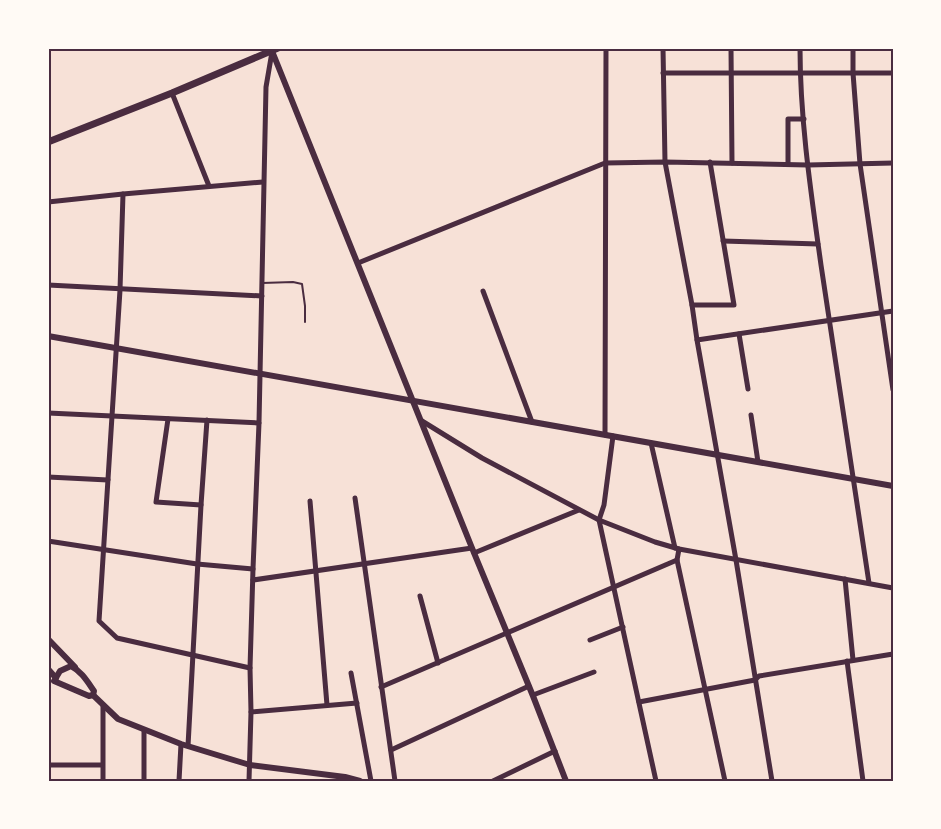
<svg xmlns="http://www.w3.org/2000/svg" width="941" height="829" viewBox="0 0 941 829" font-family="Poppins,sans-serif">
<rect width="100%" height="100%" fill="#f7e1d7"/>
<g fill="none" stroke-linecap="round" stroke-linejoin="round">
<polyline stroke="#4a2c40" stroke-width="2" points="262,283 293,282 302,284 305,306 305,322"/>
<g stroke="#4a2c40" stroke-width="5">
<polyline points="663,48 665,162 692,305 697,340 736,560 772,781"/>
<polyline points="731,48 732,163"/>
<path d="M800,48C800,120 811,193 821,265C836,371 854,477 869,583"/>
<polyline points="853,48 853,73 860,164 893,390"/>
<polyline points="663,73 893,73"/>
<polyline points="172,93 209,186"/>
<polyline points="788,164 788,119 804,119"/>
<polyline points="123,194 120,290 99,621 117,638 250,668"/>
<polyline points="48,202 123,194 263,182"/>
<polyline points="723,241 818,244"/>
<polyline points="358,263 605,163 665,162 808,165 893,163"/>
<polyline points="48,285 262,296"/>
<polyline points="483,291 532,422"/>
<polyline points="692,305 734,305 710,162"/>
<polyline points="739,334 748,389"/>
<polyline points="697,340 893,311"/>
<polyline points="48,413 259,423"/>
<polyline points="751,415 758,462"/>
<polyline points="168,419 156,502 201,505"/>
<polyline points="422,421 482,458 599,520 655,542 679,549 893,588"/>
<polyline points="605,435 606,48"/>
<polyline points="613,436 604,505 599,520 656,781"/>
<polyline points="651,443 675,548"/>
<polyline points="48,477 108,480"/>
<polyline points="355,498 395,781"/>
<polyline points="310,501 327,705"/>
<polyline points="48,541 197,564 253,569"/>
<polyline points="679,549 677,560 725,781"/>
<polyline points="474,553 579,510"/>
<polyline points="845,579 853,660"/>
<polyline points="253,580 472,548"/>
<polyline points="420,596 438,663"/>
<polyline points="590,640 623,627"/>
<polyline points="847,661 863,781"/>
<polyline points="351,673 371,781"/>
<polyline points="381,687 677,560"/>
<polyline points="533,695 594,672"/>
<polyline points="639,702 755,680 759,676 893,654"/>
<polyline points="103,705 103,781"/>
<polyline points="251,712 357,703"/>
<polyline points="188,746 201,505 207,420"/>
<polyline points="391,750 529,686"/>
<polyline points="48,765 102,765"/>
<polyline points="144,781 144,730"/>
<polyline points="179,781 181,744"/>
<polyline points="249,781 251,712 250,668 253,569 259,423 266,87 272,52"/>
<polyline points="493,781 555,751"/>
</g>
<g stroke="#4a2c40" stroke-width="6">
<polyline points="272,51 472,548 533,696 566,781"/>
<polyline points="48,336 893,486"/>
<polyline points="48,639 75,667"/>
<path d="M71,666C81,671 87,681 94,691L93,695L89,696L54,681L60,671Z"/>
<polyline points="48,669 56,678"/>
<polyline points="93,695 118,719 181,744 250,765 345,777 360,781"/>
</g>
<polyline stroke="#4a2c40" stroke-width="7" points="48,142 172,93 278,48"/>
</g>
<rect width="941" height="829" fill="none" stroke="#fffaf5" stroke-width="99"/>
<rect x="50" y="50" width="842" height="730" fill="none" stroke="#4a2c40" stroke-width="2"/>
</svg>
